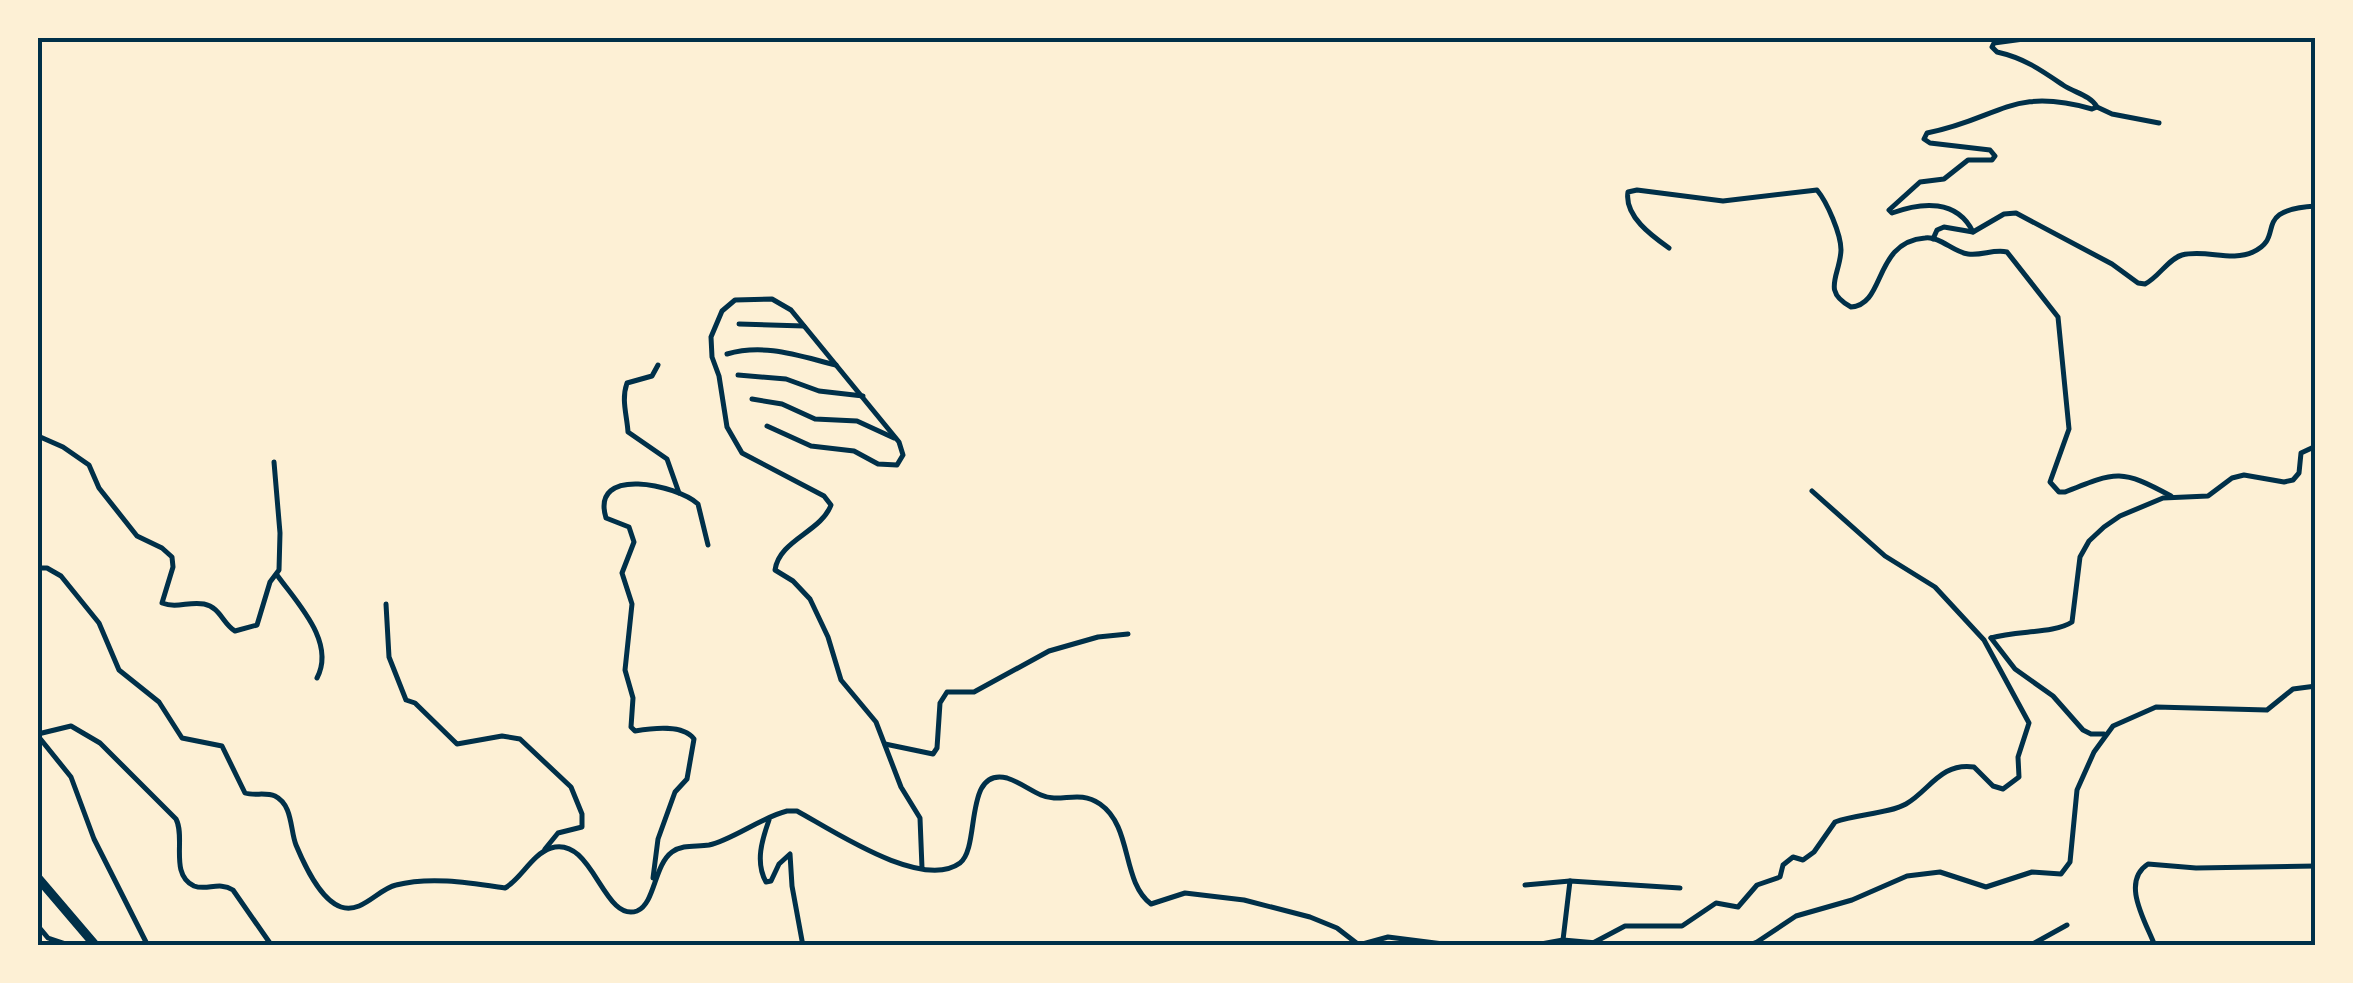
<svg xmlns="http://www.w3.org/2000/svg" width="2353" height="983" viewBox="0 0 2353 983" font-family="Cabin,sans-serif">
<rect width="100%" height="100%" fill="#fdf0d5"/>
<g fill="none" stroke-linecap="round" stroke-linejoin="round">
<g stroke="#003049" stroke-width="5">
<polyline points="2115,38 2123,38"/>
<polyline points="2097,107 2112,114 2159,123"/>
<path d="M1973,232C1957,199 1922,202 1892,213L1889,210L1920,182L1944,179L1968,160H1992L1995,156L1990,150L1930,143L1924,139L1927,133C2000,119 2010,86 2092,109L2097,107C2090,95 2075,93 2063,85C2041,70 2024,58 1997,52L1992,47L1994,43L2031,38"/>
<path d="M1933,239L1937,230L1944,227L1973,232L2004,214L2016,213L2112,264L2138,283L2145,284C2159,277 2168,259 2182,255C2205,249 2232,262 2253,252C2287,237 2249,210 2316,206"/>
<path d="M1669,248C1652,236 1624,216 1628,192L1637,190L1723,201L1817,190C1827,202 1841,234 1841,250C1840,276 1821,291 1851,307C1886,305 1873,242 1925,238C1940,236 1953,252 1968,254C1982,256 1993,249 2007,252L2058,317L2069,429L2050,482L2059,492H2065C2117,471 2121,469 2171,496"/>
<polyline points="739,324 804,326"/>
<path d="M727,354C765,343 799,356 836,365"/>
<path d="M658,365L652,376L627,383C621,400 627,415 628,432L667,459L679,493"/>
<polyline points="738,375 786,379 819,391 863,396"/>
<polyline points="752,399 782,404 815,419 857,421 894,438"/>
<path d="M767,426L811,446L854,451L878,464L897,465L903,455L899,442L791,310L772,299L735,300L722,311L711,337L712,357L719,376L727,427L742,453L824,496L831,505C821,532 779,540 775,570L793,581L810,599L828,637L841,680L876,722L901,787L920,818L922,868"/>
<path d="M38,436L63,447L89,465L99,488L137,536L162,548L172,557L173,567L162,603C178,609 188,601 204,604C220,607 223,624 235,631L257,625L270,582L279,570L280,533L274,462"/>
<path d="M38,568H47L61,576L99,623L119,670L159,702L182,738L222,746L245,793C254,796 266,792 275,796C293,805 290,830 296,845C304,864 320,900 341,907C362,914 378,889 396,885C431,876 471,883 505,888C521,879 532,854 551,848C593,835 603,923 637,911C655,904 654,865 672,852C683,844 696,847 709,845C732,840 762,817 787,811H797C832,830 922,891 960,863C981,847 963,767 1007,778C1019,782 1030,790 1041,795C1061,804 1078,789 1100,804C1133,827 1121,881 1151,904L1185,893L1244,900L1310,917L1337,928L1359,945L1388,937L1459,946"/>
<path d="M277,575C297,603 336,642 317,678"/>
<polyline points="386,604 389,657 406,700 415,703 457,744 502,736 520,739 571,787 582,814 582,827 558,833 545,849"/>
<path d="M1991,638C2016,630 2054,634 2072,622L2080,557L2089,541L2104,527L2120,516L2163,498L2208,496L2232,478L2244,475L2284,482L2293,480L2299,473L2301,453L2316,446"/>
<polyline points="1991,638 2015,669 2053,696 2083,730 2091,734 2104,734"/>
<path d="M38,734L71,726L100,743L176,819C186,838 169,874 194,886C207,891 219,881 233,890L272,946"/>
<polyline points="38,736 71,777 94,839 148,946"/>
<polyline points="885,744 933,754 937,748 940,703 947,692 974,692 1049,651 1098,637 1128,634"/>
<path d="M769,820C762,840 755,862 766,882L771,881L779,864L790,854L792,886L803,946"/>
<path d="M653,878L658,839L675,792L687,779L694,739C683,724 653,728 635,731L631,727L633,698L625,670L632,604L622,573L634,542L629,527L606,518C590,465 677,485 698,504L708,545"/>
<polyline points="1525,885 1570,881 1680,888"/>
<polyline points="38,926 48,938 72,946"/>
<polyline points="1563,940 1570,881"/>
<path d="M1591,944L1625,926H1682L1716,903L1738,907L1757,885L1780,877L1783,865L1793,857L1803,860L1814,852L1835,822C1856,814 1888,814 1906,804C1929,791 1941,762 1974,767L1993,786L2003,789L2019,777L2018,757L2029,723L1984,640L1935,587L1885,556L1812,491"/>
<polyline points="1530,946 1563,940 1631,946"/>
<polyline points="1747,946 1757,942 1796,916 1852,900 1907,876 1940,872 1986,887 2032,872 2061,874 2070,862 2077,790 2094,752 2113,726 2156,707 2267,710 2293,689 2316,686"/>
<polyline points="2029,946 2067,925"/>
<path d="M2155,946C2146,922 2120,882 2148,864L2196,868L2316,866"/>
</g>
<polyline stroke="#003049" stroke-width="9" points="38,878 96,946"/>
</g>
<rect width="2353" height="983" fill="none" stroke="#fdf0d5" stroke-width="80"/>
<rect x="40" y="40" width="2273" height="903" fill="none" stroke="#003049" stroke-width="4"/>
</svg>
